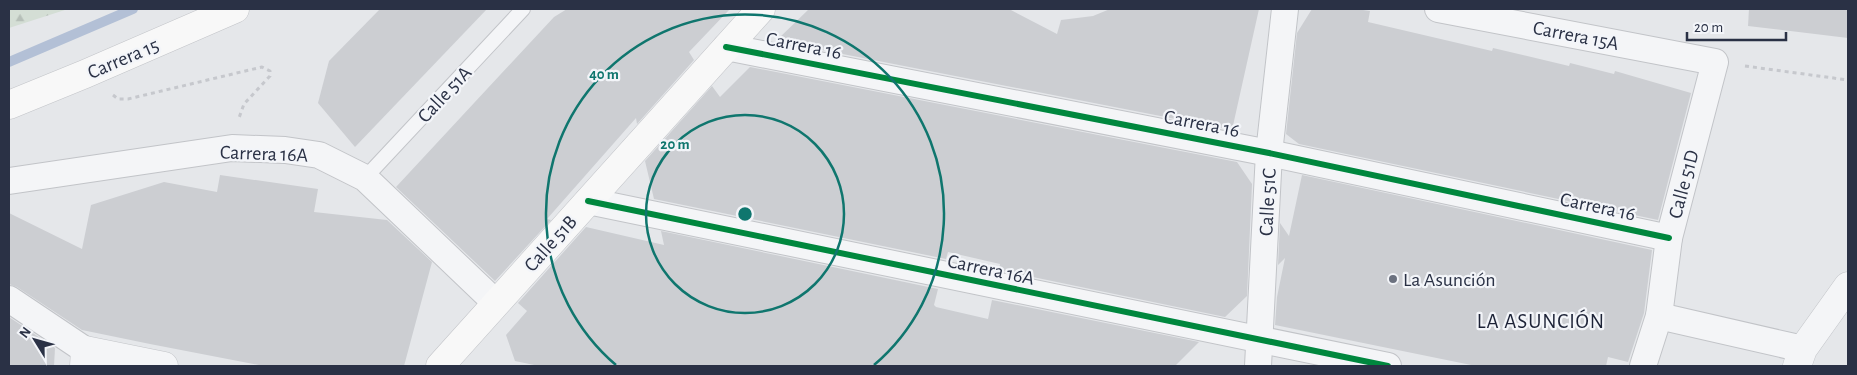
<svg xmlns="http://www.w3.org/2000/svg" width="1857" height="375" viewBox="0 0 1857 375" font-family="'Alegreya Sans',sans-serif">
<defs>
<pattern id="forest-firs" width="22" height="20" patternUnits="userSpaceOnUse" patternTransform="scale(1.25)"><rect width="22" height="20" fill="#d4ded5"/><path d="M5 1l3.5 6h-7zM16 11l3.5 6h-7z" fill="#b6bfb8"/></pattern>
</defs>
<rect width="100%" height="100%" fill="#e5e7ea"/>
<polygon fill="url(#forest-firs)" points="9,9 68,9 9,28"/>
<g fill="none" stroke-linecap="round" stroke-linejoin="round">
<polyline stroke="#b3c0d6" stroke-width="10" points="9,62 133,9"/>
</g>
<g fill="#ccced2">
<polygon points="380,9 487,9 355,147 318,103 329,61"/>
<polygon points="567,9 730,9 689,52 694,60 637,124 636,118 547,219 551,220 495,281 396,187 554,17"/>
<polygon points="809,9 1009,9 1057,34 1061,20 1093,16 1110,9 1259,9 1232,130 776,41"/>
<polygon points="1312,9 1356,9 1370,11 1368,22 1492,51 1493,48 1569,66 1570,63 1614,74 1615,71 1691,93 1658,220 1299,144 1286,134 1297,33"/>
<polygon points="1749,9 1848,9 1848,38 1748,26"/>
<polygon points="750,67 1237,162 1252,184 1247,296 1225,317 999,270 1000,264 948,252 946,259 654,199 645,161 712,86 720,97"/>
<polygon points="220,175 318,189 314,212 387,220 432,262 404,366 264,366 150,344 82,330 17,287 9,284 9,213 82,249 91,205 164,182 217,192"/>
<polygon points="1302,175 1652,250 1644,313 1628,362 1608,357 1606,366 1476,366 1275,325 1277,297 1285,258 1278,265 1280,223 1289,236"/>
<polygon points="586,227 664,245 661,231 938,289 934,305 936,307 988,319 992,300 1199,342 1175,366 539,366 515,361 506,335 527,311 518,303"/>
<polygon points="9,317 55,348 54,366 9,366"/>
</g>
<g fill="none" stroke-linecap="round" stroke-linejoin="round">
<defs>
<polyline id="service" points="365,178 523,9"/>
<g id="minor">
<polyline points="1438,9 1715,62 1669,238 1659,316 1643,366"/>
<polyline points="726,47 1269,153 1669,238"/>
<polyline points="9,181 232,148 285,150 319,155 365,178 496,303"/>
<polyline points="588,201 1388,366"/>
<polyline points="9,299 85,350"/>
<polyline points="1659,316 1803,349"/>
<polyline points="1258,366 1269,153 1285,9"/>
</g>
<g id="tertiary">
<polyline points="84,366 85,350 164,366"/>
<polyline points="1797,366 1803,349 1848,286"/>
</g>
<g id="secondary">
<polyline points="9,105 85,74 235,9"/>
<polyline points="440,366 761,9"/>
</g>
</defs>
<use href="#service" stroke="#c2c4c8" stroke-width="16"/>
<use href="#minor" stroke="#c2c4c8" stroke-width="28"/>
<use href="#tertiary" stroke="#c2c4c8" stroke-width="29"/>
<use href="#secondary" stroke="#c2c4c8" stroke-width="29"/>
<g stroke="#c6c8cd" stroke-width="3" stroke-dasharray="4 4" stroke-linecap="butt">
<polyline points="1745,66 1848,80"/>
<polyline points="113,95 118,99 128,99 262,67 270,71 270,76 244,104 239,118"/>
</g>
<use href="#service" stroke="#f4f5f7" stroke-width="14"/>
<use href="#minor" stroke="#f4f5f7" stroke-width="26"/>
<use href="#tertiary" stroke="#f4f5f7" stroke-width="28"/>
<use href="#secondary" stroke="#f8f8f8" stroke-width="28"/>
<defs>
<g id="cycleway">
<polyline points="726,47 1269,153 1669,238"/>
<polyline points="588,201 1388,366"/>
</g>
</defs>
<use href="#cycleway" stroke="#f3f5f9" stroke-width="9"/>
<use href="#cycleway" stroke="#00873e" stroke-width="6"/>
</g>
<g fill="none" stroke="#0f766e" stroke-width="2.5">
<circle cx="745" cy="214" r="99"/>
<path d="M616 365A199 199 0 1 1 874 365"/>
</g>
<circle fill="#6b717f" stroke="#f3f5f9" stroke-width="2" cx="1393" cy="279" r="5"/>
<g text-anchor="middle" stroke-width="4.5" stroke-linejoin="round" paint-order="stroke">
<g font-size="20" fill="#2a3145" stroke="#f3f5f9">
<text transform="translate(1576 35) rotate(11)" y="7">Carrera 15A</text>
<text transform="translate(804 45) rotate(11)" y="7">Carrera 16</text>
<text transform="translate(123 58) rotate(-23)" y="7">Carrera 15</text>
<text transform="translate(444 94) rotate(-47)" y="7">Calle 51A</text>
<text transform="translate(1202 123) rotate(11)" y="7">Carrera 16</text>
<text transform="translate(264 153) rotate(2)" y="7">Carrera 16A</text>
<text transform="translate(1683 184) rotate(-75)" y="7">Calle 51D</text>
<text transform="translate(1267 202) rotate(-87)" y="7">Calle 51C</text>
<text transform="translate(1598 206) rotate(12)" y="7">Carrera 16</text>
<text transform="translate(550 243) rotate(-48)" y="7">Calle 51B</text>
<text transform="translate(991 269) rotate(12)" y="7">Carrera 16A</text>
</g>
<g font-size="20" fill="#2a3145" stroke="#f3f5f9" text-anchor="start">
<text x="1403" y="286">La Asunción</text>
</g>
<g font-size="21" letter-spacing="1" fill="#1c2236" stroke="#f3f5f9">
<text x="1541" y="328">LA ASUNCIÓN</text>
</g>
</g>
<circle cx="745" cy="214" r="8" fill="#0f766e" stroke="#f3f5f9" stroke-width="2.5"/>
<g font-size="15" text-anchor="middle" font-weight="bold" fill="#0f766e" stroke="#f3f5f9" stroke-width="4.5" stroke-linejoin="round" paint-order="stroke">
<text x="604" y="79">40 m</text>
<text x="675" y="149">20 m</text>
</g>
<rect width="1857" height="375" fill="none" stroke="#2a3145" stroke-width="20"/>
<g transform="translate(35 340) rotate(307)" stroke="#f3f5f9" stroke-width="4" paint-order="stroke">
<path d="M0-4L9 19L0 12L-9 19Z" fill="#2a3145"/>
<text y="-8" font-size="14" font-weight="bold" text-anchor="middle" fill="#2a3145">N</text>
</g>
<path d="M1687 32v8h99v-8" fill="none" stroke="#2a3145" stroke-width="2.5"/>
<text x="1694" y="32" font-size="15" fill="#2a3145" stroke="#f3f5f9" stroke-width="4" paint-order="stroke">20 m</text>
</svg>
